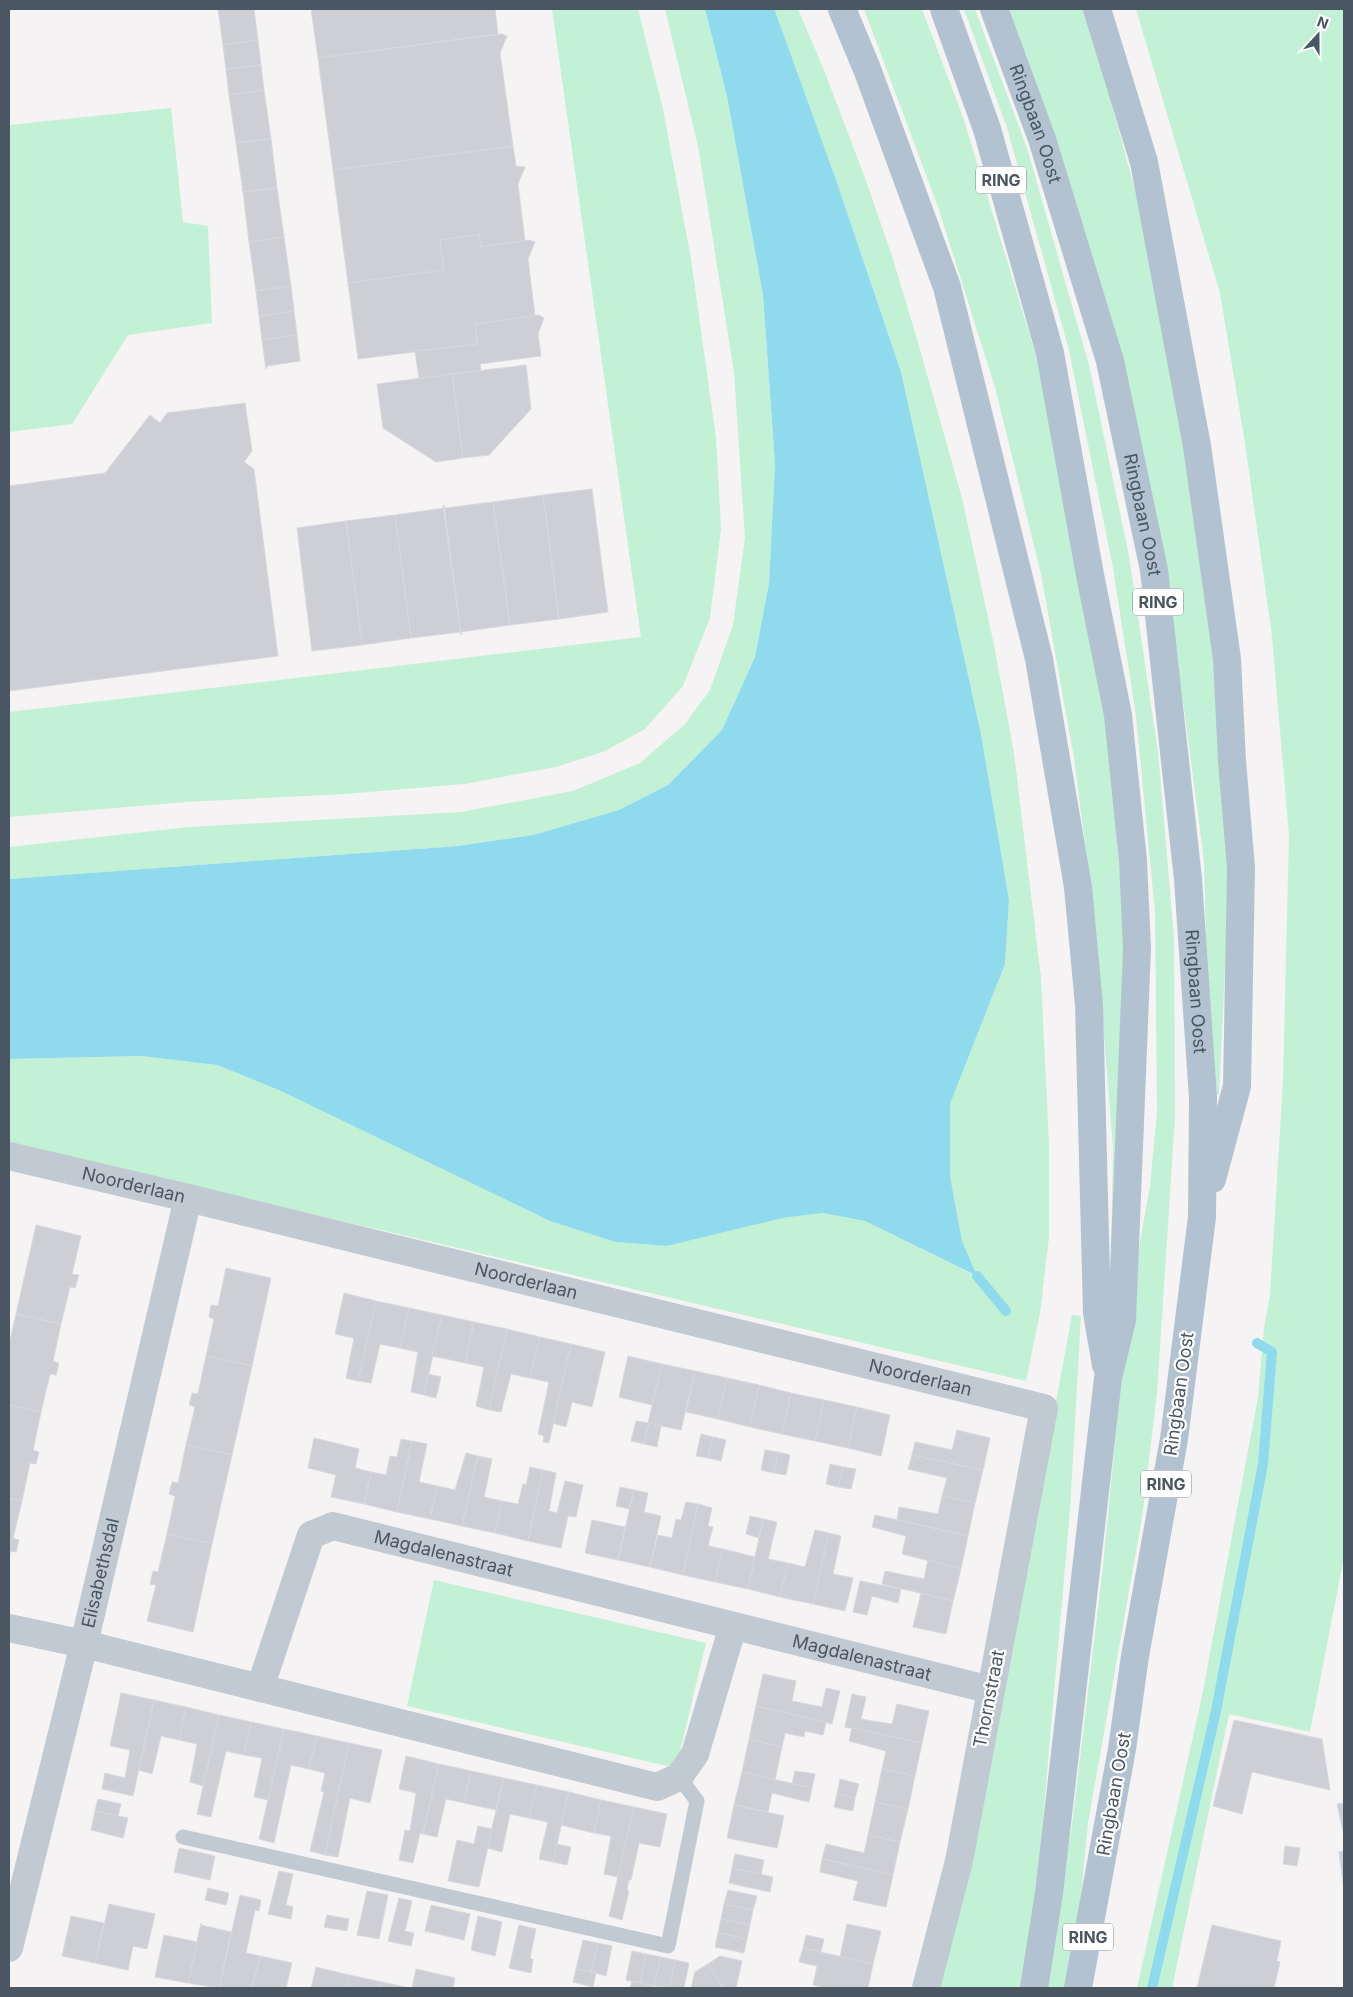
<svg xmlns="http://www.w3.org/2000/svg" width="1353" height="1997" viewBox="0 0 1353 1997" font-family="Inter,sans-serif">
<rect width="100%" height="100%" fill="#f5f3f3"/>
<g fill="#c3f1d5">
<polygon points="552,9 638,9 663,109 691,259 716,438 721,529 710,618 683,686 645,729 605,751 556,767 464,784 345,794 185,802 9,817 9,712 641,637"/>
<polygon points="665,9 705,9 727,96 763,295 775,464 769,583 755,657 722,730 668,785 619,810 533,835 458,846 9,879 9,847 189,827 461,812 573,791 640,763 685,724 710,690 733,625 745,538 734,372 698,146"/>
<polygon points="774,9 798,9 824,70 865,178 892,256 917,339 962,498 994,645 1014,753 1041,978 1049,1144 1049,1237 1040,1313 1026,1381 9,1143 9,1059 141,1056 217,1065 281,1091 550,1221 615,1242 667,1246 783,1218 823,1213 865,1221 976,1276 962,1241 950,1176 950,1104 1005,964 1009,900 981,734 901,372 834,174"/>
<polygon points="864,9 922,9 963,117 1042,375 1107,717 1123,913 1125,1097 1110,1318 1113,1148 1095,922 1074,758 1041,574 995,387 938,207"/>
<polygon points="964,9 975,9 1027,148 1089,365 1129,556 1158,752 1174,937 1175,1117 1157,1393 1142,1518 1088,1823 1072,1988 1046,1988 1072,1825 1103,1566 1128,1308 1150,1186 1157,1112 1155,912 1136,716 1113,568 1069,350 1007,128"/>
<polygon points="1006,9 1086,9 1136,194 1181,400 1212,601 1230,864 1219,1095 1210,1093 1204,861 1184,708 1138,460"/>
<polygon points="1136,9 1344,9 1344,1557 1310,1732 1229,1714 1172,1988 1137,1988 1202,1696 1258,1397 1264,1328 1270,1295 1283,1081 1289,836 1272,636 1245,443 1220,293"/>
<polygon points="171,108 183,222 208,226 212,323 128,335 72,424 9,432 9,125"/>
<polygon points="1072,1315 1081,1316 1070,1510 1030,1968 1026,1988 937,1988 990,1760"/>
<polygon points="434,1580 706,1643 676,1768 407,1706"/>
</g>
<polygon fill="#90daee" points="705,9 774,9 775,11 834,174 901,372 981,734 1009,900 1005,964 950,1104 950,1176 962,1241 977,1276 865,1221 823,1213 783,1218 667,1246 615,1242 550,1221 281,1091 217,1065 141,1056 9,1059 9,879 458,846 533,835 619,810 668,785 722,730 755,657 769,583 775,464 763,295 727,96"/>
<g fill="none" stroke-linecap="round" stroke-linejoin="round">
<g stroke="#90daee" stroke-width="10">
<polyline points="977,1276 1006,1311"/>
<polyline points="1152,1988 1216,1711 1263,1464 1272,1352 1257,1343"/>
</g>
</g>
<g fill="#cdcfd5" stroke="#d7d9de">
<polygon points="218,9 254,9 258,40 223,45"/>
<polygon points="311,9 495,9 498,34 318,58"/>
<polygon points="502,34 507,36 500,53 513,146 333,170 318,58"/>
<polygon points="258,40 261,65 226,69 223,45"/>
<polygon points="261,65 264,90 229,95 226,69"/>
<polygon points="264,90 271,139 236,143 229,95"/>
<polygon points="271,139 277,188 243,192 236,143"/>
<polygon points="513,146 516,166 525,167 518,184 525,241 481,247 479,235 440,240 444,270 348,283 333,170"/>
<polygon points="277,188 284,237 249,242 243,192"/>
<polygon points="479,235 481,247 529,240 535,242 528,259 535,316 475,324 477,344 358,359 348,283 444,270 440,240"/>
<polygon points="284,237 291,286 256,291 249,242"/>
<polygon points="291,286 294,311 259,316 256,291"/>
<polygon points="294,311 297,335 262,340 259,316"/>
<polygon points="539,315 544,318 538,334 541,356 480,364 481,371 419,379 415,351 477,344 475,324"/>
<polygon points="297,335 300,361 267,366 266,369 262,340"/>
<polygon points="526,365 531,409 489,455 463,458 452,374"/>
<polygon points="452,374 463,458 436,462 383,428 377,384"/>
<polygon points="245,403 252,451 244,462 254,469 278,656 9,691 9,486 105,473 150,415 160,423 167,413"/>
<polygon points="592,489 608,612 559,619 543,495"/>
<polygon points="543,495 559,619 510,625 493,502"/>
<polygon points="493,502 510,625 461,632 461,635 444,505 445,508"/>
<polygon points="443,505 461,635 460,632 411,638 395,515 444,508"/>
<polygon points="395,515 411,638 362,645 346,521"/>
<polygon points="346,521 362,645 312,651 297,528"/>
<polygon points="36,1225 81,1236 72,1274 79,1275 75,1288 70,1287 61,1324 16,1314"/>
<polygon points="226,1268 271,1278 252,1366 206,1356 214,1319 209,1317 211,1305 218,1306"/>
<polygon points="344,1293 376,1301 358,1381 346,1378 354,1338 335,1334"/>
<polygon points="376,1301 409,1308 400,1348 380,1344 371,1383 358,1381"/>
<polygon points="409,1308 442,1315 424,1395 411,1392 418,1352 400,1348"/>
<polygon points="16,1314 61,1324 53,1361 59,1363 56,1375 50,1374 41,1412 9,1405 9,1345"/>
<polygon points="442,1315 474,1322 465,1363 432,1356"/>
<polygon points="474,1322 507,1329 489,1410 476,1406 484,1367 465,1363"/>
<polygon points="507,1329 540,1337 530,1378 511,1374 501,1412 489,1410"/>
<polygon points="540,1337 571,1344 549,1443 543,1442 544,1436 538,1434 549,1382 530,1378"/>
<polygon points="571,1344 605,1352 592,1407 572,1402 566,1427 553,1423"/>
<polygon points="206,1356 252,1366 232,1455 186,1445 195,1407 189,1405 192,1393 198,1394"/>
<polygon points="628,1356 662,1364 652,1405 619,1397"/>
<polygon points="662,1364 695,1371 681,1430 648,1423"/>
<polygon points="695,1371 727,1378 718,1419 686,1412"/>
<polygon points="428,1374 441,1377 436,1398 424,1395"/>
<polygon points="727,1378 759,1385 750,1427 718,1419"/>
<polygon points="759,1385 791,1393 782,1434 750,1427"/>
<polygon points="791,1393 824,1400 815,1441 782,1434"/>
<polygon points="824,1400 857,1407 848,1448 815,1441"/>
<polygon points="9,1405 41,1412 33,1450 39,1452 36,1464 30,1463 22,1501 9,1498"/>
<polygon points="857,1407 890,1415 881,1456 848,1448"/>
<polygon points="636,1421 649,1423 644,1444 631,1441"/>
<polygon points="649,1423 661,1426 657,1447 644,1444"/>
<polygon points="957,1430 990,1438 983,1470 912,1455 915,1442 952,1450"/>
<polygon points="701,1434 713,1437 708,1458 696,1456"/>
<polygon points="713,1437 726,1440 721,1461 708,1458"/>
<polygon points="314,1438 359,1449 355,1468 371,1472 364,1504 331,1497 336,1475 308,1468"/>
<polygon points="401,1439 412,1441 397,1512 364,1504 371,1472 386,1475 390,1456 397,1457"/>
<polygon points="412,1441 427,1444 419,1482 437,1486 430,1519 397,1512"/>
<polygon points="186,1445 232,1455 212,1544 167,1534 175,1496 169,1494 172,1482 178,1483"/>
<polygon points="765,1450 778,1452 774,1473 761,1470"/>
<polygon points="778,1452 790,1455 786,1475 774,1473"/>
<polygon points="466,1453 478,1456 462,1526 430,1519 437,1486 455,1490"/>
<polygon points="912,1455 983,1470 975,1503 942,1496 947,1478 908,1469"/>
<polygon points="478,1456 492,1459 484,1497 502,1501 495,1533 462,1526"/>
<polygon points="830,1464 843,1467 838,1487 826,1484"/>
<polygon points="530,1467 543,1470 528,1541 495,1533 502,1501 518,1504 523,1484 526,1485"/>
<polygon points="843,1467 856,1469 851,1489 838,1487"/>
<polygon points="543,1470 556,1473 549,1511 557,1513 565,1481 583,1485 576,1517 568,1516 561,1548 528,1541"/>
<polygon points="620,1487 634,1490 629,1509 616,1506"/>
<polygon points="634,1490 648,1493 644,1512 661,1516 650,1567 618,1560"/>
<polygon points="942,1496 975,1503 968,1536 897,1520 899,1507 938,1514"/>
<polygon points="9,1498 22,1501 13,1538 19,1540 16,1552 11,1551 9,1559"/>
<polygon points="686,1502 698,1504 683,1575 650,1567 658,1535 672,1538 676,1519 681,1520"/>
<polygon points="698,1504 712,1508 708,1526 713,1527 708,1546 723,1549 715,1582 683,1575"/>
<polygon points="875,1515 968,1536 961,1569 902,1554 906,1536 872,1527"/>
<polygon points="750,1516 763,1519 759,1538 746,1534"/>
<polygon points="763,1519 777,1522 768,1559 788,1563 780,1597 748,1589"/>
<polygon points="592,1520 625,1527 618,1560 585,1553"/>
<polygon points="815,1530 829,1533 813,1604 780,1597 788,1563 805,1567"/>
<polygon points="829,1533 841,1536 833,1574 853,1578 845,1611 813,1604"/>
<polygon points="167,1534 212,1544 193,1632 147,1621 156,1585 150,1584 153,1571 158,1572"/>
<polygon points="723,1549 755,1557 748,1589 715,1582"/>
<polygon points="928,1560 961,1569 953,1601 882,1584 885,1571 924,1579"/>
<polygon points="860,1581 901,1589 898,1603 872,1596 867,1615 853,1612"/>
<polygon points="921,1593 953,1601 946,1634 913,1627"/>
<polygon points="763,1674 796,1681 792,1701 822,1707 826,1688 840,1691 832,1724 756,1706"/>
<polygon points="121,1693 154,1700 133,1796 102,1789 105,1773 125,1778 130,1750 110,1746"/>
<polygon points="852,1694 866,1697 861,1719 872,1721 892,1724 897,1704 929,1711 922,1743 845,1727"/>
<polygon points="154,1700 186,1707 179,1740 161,1736 152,1774 139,1770"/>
<polygon points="756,1706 826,1722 823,1735 805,1731 804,1737 785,1733 782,1747 749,1739"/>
<polygon points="186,1707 219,1715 203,1786 190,1782 197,1744 179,1740"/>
<polygon points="219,1715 251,1722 244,1755 226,1751 211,1817 197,1814"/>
<polygon points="1234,1720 1322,1739 1330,1790 1252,1772 1242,1814 1213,1806"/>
<polygon points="251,1722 284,1729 268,1800 254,1797 262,1758 244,1755"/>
<polygon points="852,1728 922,1743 915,1776 882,1769 886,1751 849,1741"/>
<polygon points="284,1729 317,1736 309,1769 291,1765 274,1843 259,1839"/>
<polygon points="317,1736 349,1743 325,1855 310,1851 324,1792 321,1791 325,1773 309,1769"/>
<polygon points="749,1739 782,1747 775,1780 742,1772"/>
<polygon points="349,1743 382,1750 370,1803 350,1798 338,1857 325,1855"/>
<polygon points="406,1756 439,1764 423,1834 420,1833 413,1863 399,1860 405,1830 410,1831 416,1793 399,1789"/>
<polygon points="439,1764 471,1771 464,1803 446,1799 437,1837 423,1834"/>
<polygon points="882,1769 915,1776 908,1809 875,1802"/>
<polygon points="471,1771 504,1778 496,1810 464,1803"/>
<polygon points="795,1771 815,1774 812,1788 792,1784"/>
<polygon points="742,1772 812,1788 809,1802 772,1793 768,1812 734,1805"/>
<polygon points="504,1778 537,1785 529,1818 510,1814 502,1852 487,1848"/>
<polygon points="840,1779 859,1784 855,1798 837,1794"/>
<polygon points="537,1785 569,1792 553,1862 539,1859 548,1822 529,1818"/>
<polygon points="569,1792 601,1800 594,1833 561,1825"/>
<polygon points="837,1794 855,1798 853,1811 834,1807"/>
<polygon points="98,1799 121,1804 118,1816 95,1811"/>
<polygon points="601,1800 634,1807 618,1877 604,1874 611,1836 594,1833"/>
<polygon points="875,1802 908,1809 900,1842 868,1835"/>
<polygon points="1344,1803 1344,1836 1337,1804"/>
<polygon points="734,1805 784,1816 777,1848 727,1838"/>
<polygon points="634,1807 667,1814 660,1847 639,1843 631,1880 629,1880 627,1890 629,1891 622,1920 609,1916"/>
<polygon points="95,1811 128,1818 123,1838 91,1830"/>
<polygon points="478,1826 492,1829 479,1887 448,1881 457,1840 474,1844"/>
<polygon points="868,1835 900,1842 893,1875 822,1859 826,1844 864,1853"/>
<polygon points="557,1844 571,1847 567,1865 553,1862"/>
<polygon points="1285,1846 1300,1848 1297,1866 1283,1864"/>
<polygon points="179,1848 215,1856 210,1880 174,1872"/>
<polygon points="1344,1851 1344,1890 1339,1852"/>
<polygon points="735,1854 764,1860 761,1875 732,1868"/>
<polygon points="822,1859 893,1875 886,1907 853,1900 858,1881 820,1872"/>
<polygon points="732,1868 773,1877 770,1892 729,1883"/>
<polygon points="279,1871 293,1874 286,1905 293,1907 291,1919 268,1914"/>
<polygon points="208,1888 229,1893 226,1905 205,1900"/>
<polygon points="728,1890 757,1896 753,1910 724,1904"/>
<polygon points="367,1891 388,1895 379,1939 357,1935"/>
<polygon points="240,1895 261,1900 259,1911 255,1910 246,1953 260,1956 252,1988 219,1988"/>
<polygon points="399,1898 412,1901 405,1931 414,1933 411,1946 388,1941"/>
<polygon points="109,1904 155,1914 147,1949 133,1946 128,1970 95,1963"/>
<polygon points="724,1904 753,1910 750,1925 721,1919"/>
<polygon points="431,1905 470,1914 464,1940 425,1931"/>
<polygon points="327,1915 349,1919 347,1931 324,1927"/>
<polygon points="71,1916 104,1923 95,1963 62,1956"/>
<polygon points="478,1916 502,1922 495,1956 471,1950"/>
<polygon points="721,1919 750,1925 747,1939 718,1933"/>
<polygon points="201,1923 201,1925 231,1932 219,1988 188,1983"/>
<polygon points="847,1924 881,1931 873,1964 840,1957"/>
<polygon points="519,1925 536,1929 530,1958 533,1960 531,1973 509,1968"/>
<polygon points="1212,1925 1281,1941 1277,1961 1280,1962 1274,1988 1197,1988"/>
<polygon points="718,1933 747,1939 744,1953 715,1947"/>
<polygon points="164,1935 197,1942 188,1983 155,1977"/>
<polygon points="806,1935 824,1939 821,1952 803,1948"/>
<polygon points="583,1940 598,1943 591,1972 576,1969"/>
<polygon points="598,1943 612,1946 606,1976 591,1972"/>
<polygon points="803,1948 873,1964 868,1988 826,1988 813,1985 817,1966 799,1962"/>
<polygon points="632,1951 646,1954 640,1983 626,1980"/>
<polygon points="646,1954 661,1957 654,1986 640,1983"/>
<polygon points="260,1956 292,1963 286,1988 252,1988"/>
<polygon points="720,1956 742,1961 736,1988 723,1988 708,1964"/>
<polygon points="661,1957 675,1960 669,1988 654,1986"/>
<polygon points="675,1960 689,1963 684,1988 669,1988"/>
<polygon points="708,1964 723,1988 691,1988 695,1972"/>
<polygon points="316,1967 349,1975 346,1988 311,1988"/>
<polygon points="416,1969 455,1978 453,1988 412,1988"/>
<polygon points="576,1969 596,1973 593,1987 573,1982"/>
<polygon points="349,1975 382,1982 380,1988 346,1988"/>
<polygon points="632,1981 653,1986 653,1988 630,1988"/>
<polygon points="382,1982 409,1988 380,1988"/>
</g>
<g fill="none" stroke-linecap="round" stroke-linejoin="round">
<polyline stroke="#c1cad2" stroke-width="15" points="183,1837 668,1946 697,1801 679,1777"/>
<g stroke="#c1cad2" stroke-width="28">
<path id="s1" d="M9,1156L188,1198L1044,1408L959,1861L926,1988"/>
<polyline points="9,1628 84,1644 657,1787 679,1777 695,1754 733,1626"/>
<path id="s2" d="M260,1688L311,1535L333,1526L991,1690"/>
<path id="s3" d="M9,1948L84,1644L188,1198"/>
</g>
<g stroke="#b3c2d1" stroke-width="28">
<polyline points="842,9 867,69 947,287 1039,659 1078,887 1089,1005 1097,1313 1106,1365"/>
<polyline points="944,9 987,129 1050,353 1090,575 1118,715 1133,861 1137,949 1122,1320 1108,1378 1049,1893 1034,1988"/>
<path id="s4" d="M994,9L1042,139L1110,361L1154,570L1188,879L1203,1098L1202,1217L1174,1439L1135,1656L1122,1749L1078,1988"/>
<polyline points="1097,9 1144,162 1197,446 1227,659 1232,761 1241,868 1237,1086 1212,1179"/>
</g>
</g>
<g text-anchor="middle" stroke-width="4.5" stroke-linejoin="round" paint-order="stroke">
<g fill="#fff" stroke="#808990" stroke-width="1">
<rect x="976" y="166.5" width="50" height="27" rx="4"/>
<rect x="1133" y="588.5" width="50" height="27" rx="4"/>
<rect x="1141" y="1470.5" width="50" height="27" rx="4"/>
<rect x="1063" y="1923.5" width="50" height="27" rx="4"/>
</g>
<g font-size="16" font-weight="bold" fill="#4a5661">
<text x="1001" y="186">RING</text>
<text x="1158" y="608">RING</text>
<text x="1166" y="1490">RING</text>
<text x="1088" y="1943">RING</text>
</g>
<g font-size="18" fill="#4a5661" stroke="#fff">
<text dy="6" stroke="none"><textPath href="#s4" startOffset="122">Ringbaan Oost</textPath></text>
<text dy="6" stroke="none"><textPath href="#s4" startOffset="528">Ringbaan Oost</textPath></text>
<text dy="6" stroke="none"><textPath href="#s4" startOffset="1008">Ringbaan Oost</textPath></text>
<text dy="6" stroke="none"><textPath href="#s1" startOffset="128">Noorderlaan</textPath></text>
<text dy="6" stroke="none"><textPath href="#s1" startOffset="532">Noorderlaan</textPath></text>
<text dy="6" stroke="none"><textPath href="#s1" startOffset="938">Noorderlaan</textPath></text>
<text transform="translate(1179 1394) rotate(-82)" y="6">Ringbaan Oost</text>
<text dy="6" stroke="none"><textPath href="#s2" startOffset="299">Magdalenastraat</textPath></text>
<text dy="6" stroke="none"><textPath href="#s3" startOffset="386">Elisabethsdal</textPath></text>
<text dy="6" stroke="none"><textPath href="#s2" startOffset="730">Magdalenastraat</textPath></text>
<text transform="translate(989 1699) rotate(-79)" y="6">Thornstraat</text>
<text transform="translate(1114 1794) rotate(-80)" y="6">Ringbaan Oost</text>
</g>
</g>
<rect width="1353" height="1997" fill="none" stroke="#4a5661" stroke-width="20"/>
<g transform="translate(1318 35) rotate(21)" stroke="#ffffff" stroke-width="4" paint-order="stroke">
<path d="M0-4L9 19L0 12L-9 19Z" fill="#4a5661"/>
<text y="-8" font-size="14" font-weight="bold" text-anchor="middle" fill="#4a5661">N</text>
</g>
</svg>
